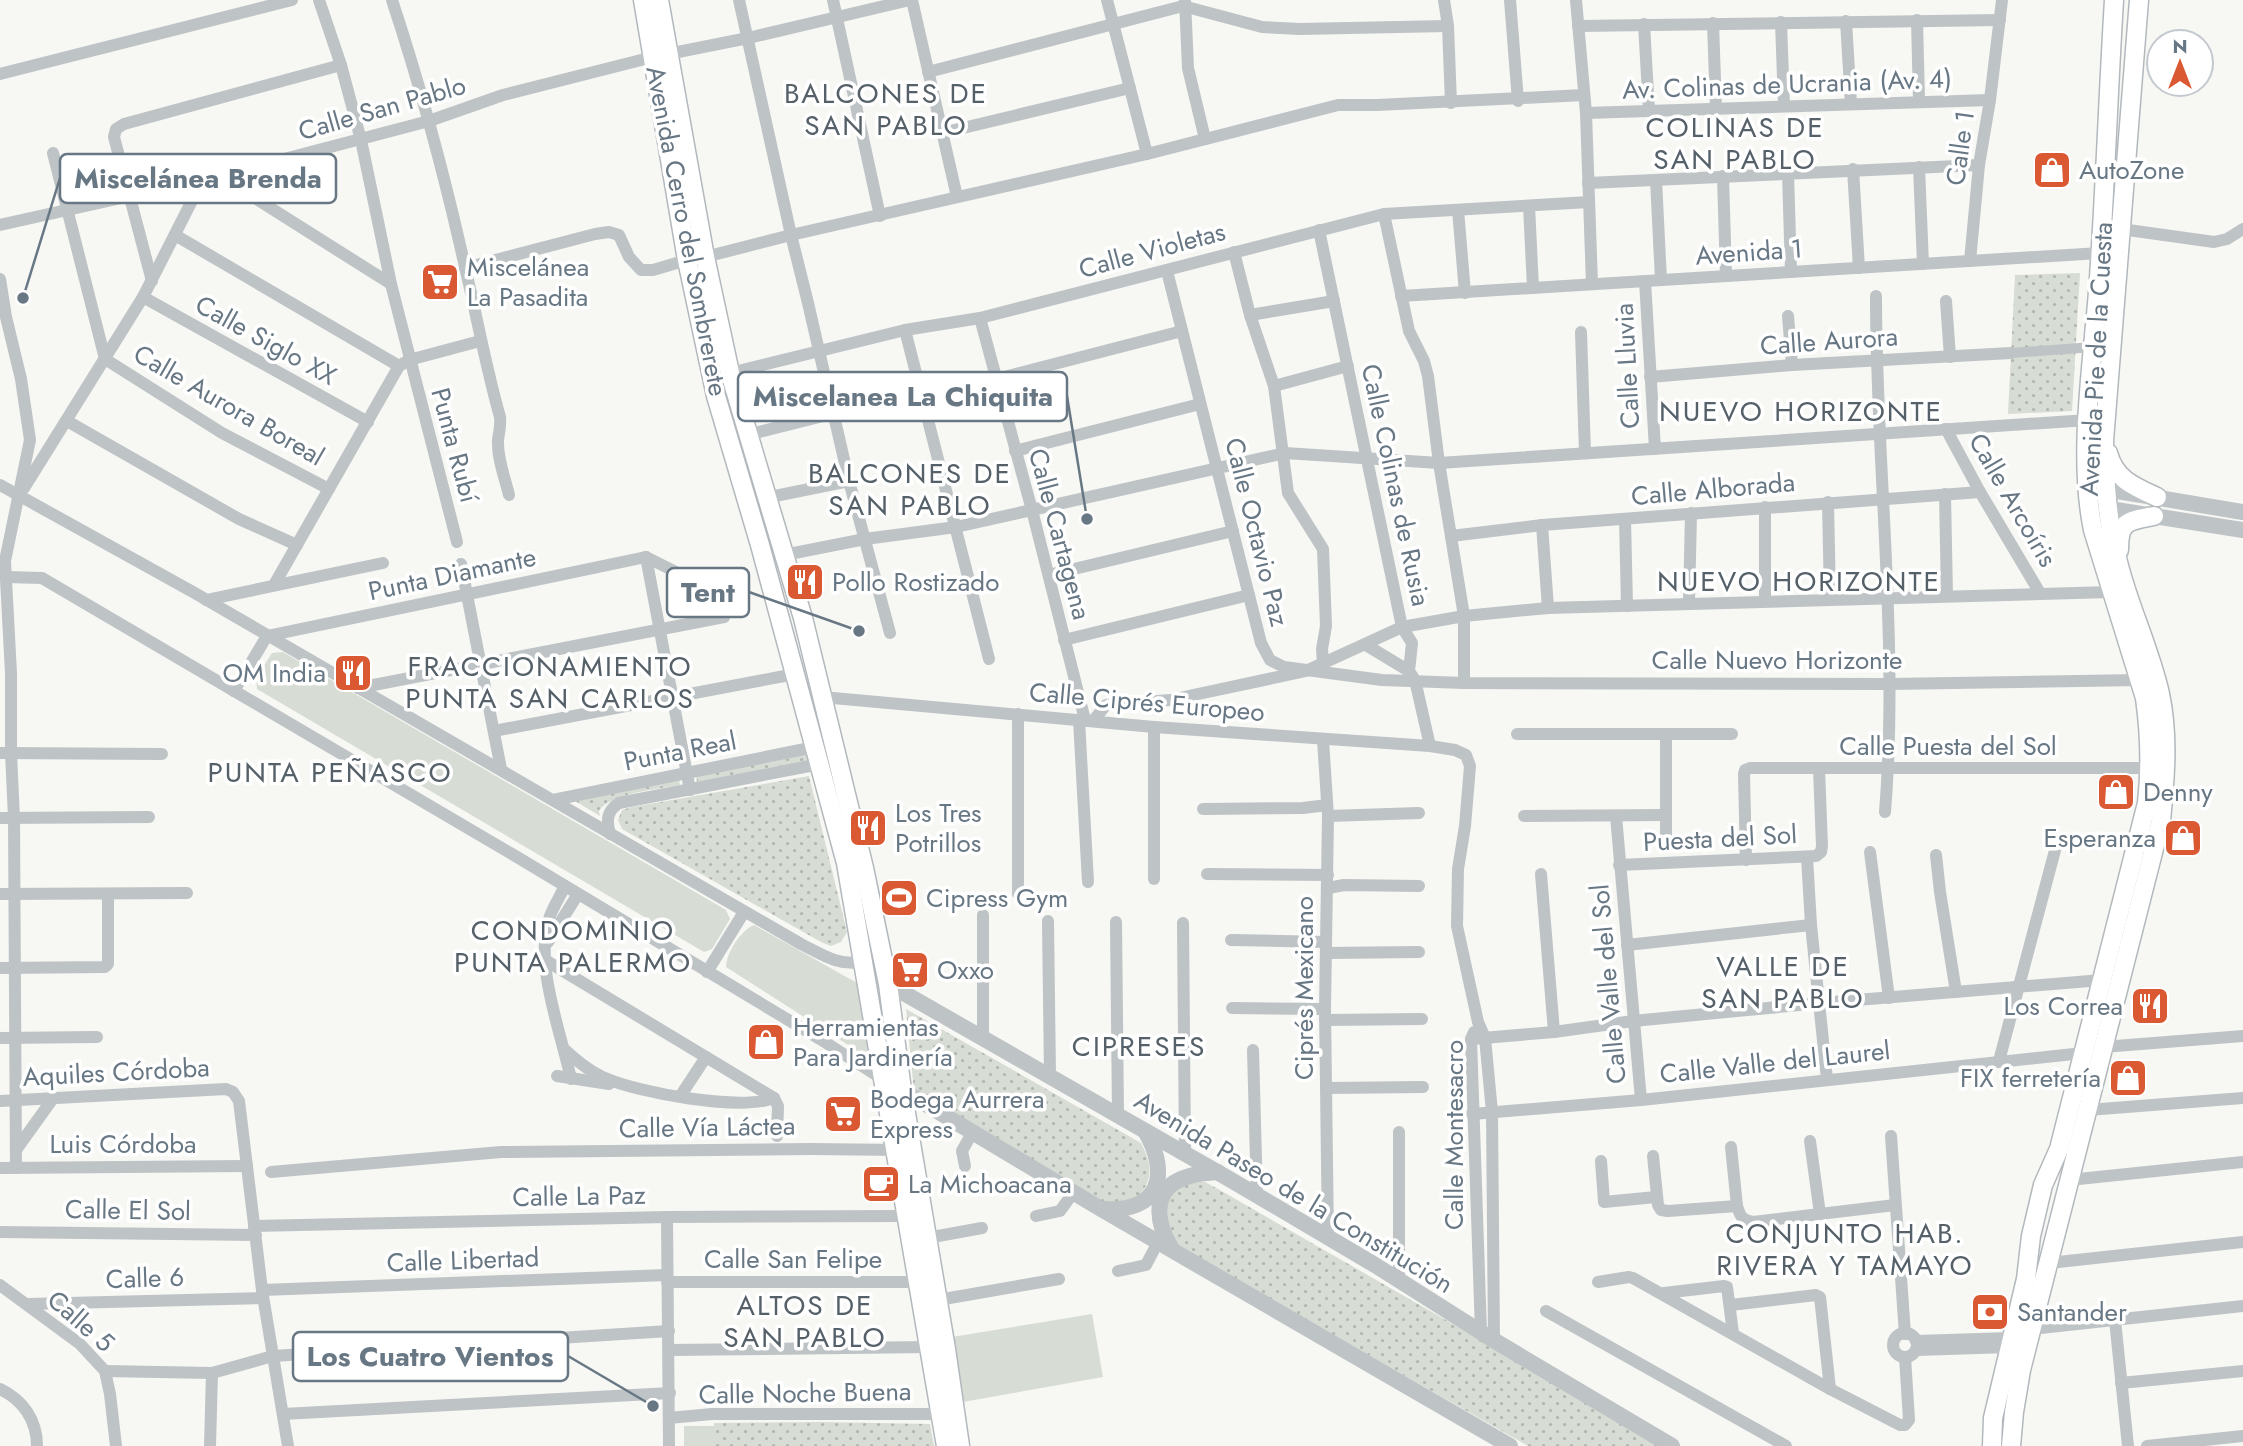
<svg xmlns="http://www.w3.org/2000/svg" width="2243" height="1446" viewBox="0 0 2243 1446" font-family="Jost,sans-serif">
<defs>
<pattern id="park-dots" width="8" height="8" patternUnits="userSpaceOnUse" patternTransform="scale(1.75)"><rect width="8" height="8" fill="#d7dcd4"/><path d="M2 2h.1M6 6h.1" fill="none" stroke="#b2b7b2" stroke-width="1.8" stroke-linecap="round"/></pattern>
</defs>
<rect width="100%" height="100%" fill="#f7f7f4"/>
<g fill="#d7dcd4">
<polygon points="283,652 726,910 730,919 712,949 704,952 257,689 256,678 272,653"/>
<path d="M754,925L857,983L870,1059L726,967C726,953 741,930 754,925Z"/>
<polygon points="1092,1314 1103,1377 963,1402 952,1337"/>
<rect x="684" y="1426" width="30" height="20"/>
</g>
<g fill="url(#park-dots)">
<polygon points="2080,273 2072,411 2008,414 2015,275"/>
<polygon points="810,754 811,760 697,782 696,776"/>
<polygon points="809,776 847,932 841,942 831,946 821,942 622,829 618,820 622,810 632,807"/>
<path d="M679,779L680,785C660,789 609,793 599,811L600,816L575,801Z"/>
<path d="M906,1009L1141,1143C1154,1168 1153,1183 1132,1203L1104,1204L914,1091Z"/>
<path d="M1188,1181L1205,1182L1218,1189L1665,1446H1528L1182,1249C1167,1232 1167,1218 1167,1197Z"/>
<polygon points="821,1422 930,1424 934,1446 714,1446 714,1423"/>
</g>
<g fill="none" stroke-linecap="round" stroke-linejoin="round">
<defs>
<g id="secondary">
<polyline points="643,0 687,260 716,396 760,545 846,863 946,1446"/>
<polyline points="659,0 705,257 730,373 803,618 864,868 888,984 902,1090 946,1349 960,1446"/>
<path d="M2108,453C2115,479 2133,486 2157,497"/>
<path d="M2119,550C2119,521 2127,521 2154,516"/>
<path d="M1992,1446L1993,1418L2026,1279L2031,1236L2043,1185L2059,1149L2147,803C2151,767 2150,734 2145,698L2093,530C2078,457 2092,367 2098,292C2105,195 2108,97 2114,0"/>
<path d="M2011,1446L2014,1412L2021,1370L2161,821C2165,778 2169,737 2160,694C2150,649 2129,607 2118,562C2107,520 2105,484 2104,441L2139,0"/>
</g>
</defs>
<use href="#secondary" stroke="#b3b8bd" stroke-width="21"/>
<polyline stroke="#bec3c6" stroke-width="10" points="2011,353 2094,347"/>
<g stroke="#bec3c6" stroke-width="12">
<polyline points="319,0 341,65 361,140 391,284 457,542"/>
<path d="M392,0C421,88 445,177 465,267C477,317 486,368 500,417C501,426 499,432 498,440C497,458 505,478 509,495"/>
<polyline points="739,0 791,235 808,303 849,481 890,633"/>
<polyline points="833,0 880,216"/>
<polyline points="912,0 957,197"/>
<polyline points="1107,0 1147,154"/>
<polyline points="1185,0 1188,68 1205,139"/>
<polyline points="1444,0 1448,26 1451,103"/>
<polyline points="1510,0 1518,101"/>
<polyline points="1576,0 1586,113 1592,284"/>
<polyline points="1917,20 1919,101"/>
<polyline points="1846,21 1851,104"/>
<polyline points="1781,22 1784,106"/>
<polyline points="1713,23 1716,109"/>
<polyline points="1644,24 1649,111"/>
<polyline points="1578,26 2000,20"/>
<polyline points="668,54 748,38 910,0"/>
<polyline points="928,72 1183,6 1262,27 1300,29 1448,26"/>
<polyline points="0,74 292,0"/>
<polyline points="1586,113 1990,100"/>
<polyline points="942,133 1130,88"/>
<polyline points="53,153 105,359 222,433 329,489"/>
<polyline points="1919,167 1923,264"/>
<polyline points="1853,169 1859,268"/>
<polyline points="1788,173 1791,272"/>
<polyline points="220,176 391,284"/>
<polyline points="1723,176 1726,276"/>
<polyline points="1656,180 1661,280"/>
<polyline points="1588,183 1979,165"/>
<polyline points="1529,206 1533,288"/>
<polyline points="1458,210 1465,293"/>
<polyline points="1384,214 1409,331 1424,361 1428,376 1439,463 1464,616 1464,683"/>
<polyline points="0,225 220,176 429,121 503,95 653,57"/>
<polyline points="2121,229 2214,242 2227,239 2243,229"/>
<polyline points="1319,230 1402,627 1412,643 1409,671 1415,680 1430,746"/>
<polyline points="175,235 399,366"/>
<polyline points="1234,252 1250,315 1274,386 1288,493 1323,549 1326,626 1322,649 1323,663"/>
<polyline points="705,257 791,235 1147,154 1338,105 1377,105 1584,95"/>
<polyline points="1970,261 1979,165 1990,100 2002,0"/>
<polyline points="465,268 595,234 609,232 619,235 629,257 641,270 653,270 687,260"/>
<polyline points="1167,271 1261,643 1270,660 1284,667 1382,680 1464,683 1889,684 2140,680"/>
<polyline points="0,279 6,317 21,379 30,440 5,561 11,673 11,753 14,818 16,1168"/>
<polyline points="152,281 114,137 116,129 124,124 341,65"/>
<polyline points="1645,281 1655,449"/>
<polyline points="1401,296 2100,253"/>
<path d="M1876,296C1876,468 1899,640 1885,812"/>
<polyline points="143,297 368,422"/>
<polyline points="1946,301 1950,357"/>
<polyline points="1250,315 1334,301"/>
<polyline points="1788,316 1792,365"/>
<polyline points="980,318 1033,514 1085,720"/>
<polyline points="905,330 989,659"/>
<polyline points="1581,332 1585,453"/>
<polyline points="730,373 905,330 980,318 1384,214 1589,202"/>
<polyline points="1650,377 1792,365 2011,353"/>
<polyline points="996,379 1182,331"/>
<polyline points="1274,386 1348,366"/>
<polyline points="67,421 239,519 297,545"/>
<polyline points="1946,429 1980,492 2040,593"/>
<polyline points="747,435 835,413"/>
<polyline points="1015,451 1200,404"/>
<path d="M0,485L193,592L801,944C823,955 838,966 863,962"/>
<polyline points="24,488 143,297 202,181"/>
<polyline points="1945,494 1947,596"/>
<polyline points="765,498 849,481"/>
<polyline points="1828,502 1830,599"/>
<polyline points="1765,507 1765,601"/>
<polyline points="1625,519 1627,606"/>
<polyline points="1542,525 1548,608"/>
<polyline points="1451,536 1542,525 1980,492"/>
<polyline points="784,555 865,539 956,527 1285,453 1439,463 2088,420"/>
<polyline points="646,557 690,790"/>
<polyline points="461,564 501,769"/>
<polyline points="1049,575 1233,531"/>
<polyline points="6,577 42,578 517,857 820,1039 884,1080"/>
<polyline points="274,585 399,366 409,360 480,341"/>
<polyline points="206,600 383,563"/>
<polyline points="1689,603 1691,513"/>
<polyline points="1064,640 1249,595"/>
<polyline points="1366,645 1409,671"/>
<path d="M358,688L724,617C726,609 724,599 718,593L646,557"/>
<polyline points="234,691 267,636 646,557"/>
<polyline points="822,697 1154,727 1430,746 1455,750 1466,755 1470,766 1465,826 1458,869 1457,926 1478,1022 1485,1038 1492,1112 1494,1341"/>
<polyline points="1018,714 1018,894"/>
<polyline points="1079,720 1088,882"/>
<polyline points="1093,721 1106,705 1170,700 1306,671 1402,627 1464,616 1548,608 2111,592"/>
<polyline points="1154,727 1154,879"/>
<polyline points="494,731 795,674"/>
<polyline points="1517,734 1732,734"/>
<polyline points="1323,740 1328,816 1325,1009 1328,1238"/>
<polyline points="0,753 162,754"/>
<polyline points="553,800 815,747"/>
<polyline points="1203,809 1303,808 1327,805"/>
<polyline points="1328,816 1419,813"/>
<polyline points="1524,816 1665,815"/>
<polyline points="1616,816 1641,1100"/>
<polyline points="0,818 149,817"/>
<path d="M610,834C606,820 607,811 619,803L820,764"/>
<polyline points="1666,847 1666,734"/>
<polyline points="1870,852 1889,998"/>
<polyline points="1936,855 1940,892 1956,992"/>
<polyline points="1807,857 1811,925 1827,1079"/>
<polyline points="1746,860 1744,774 1745,770 1750,768 2151,768"/>
<polyline points="1619,865 1816,856 1821,852 1822,846 1819,769"/>
<polyline points="1207,874 1328,875"/>
<polyline points="1541,874 1554,1032"/>
<path d="M565,886C560,896 554,906 550,916C533,962 561,1032 571,1079"/>
<polyline points="1328,888 1344,885 1419,886"/>
<polyline points="0,894 187,893"/>
<polyline points="983,915 983,1037"/>
<polyline points="1048,921 1050,1077"/>
<polyline points="1116,922 1118,1116"/>
<polyline points="1183,923 1185,1153"/>
<polyline points="1231,940 1326,942"/>
<polyline points="548,942 578,894"/>
<polyline points="1627,945 1811,925"/>
<polyline points="1326,953 1419,952"/>
<polyline points="545,960 774,1098 778,1106 777,1136"/>
<polyline points="0,968 105,967 108,964 108,895"/>
<polyline points="707,972 744,912"/>
<polyline points="1232,1008 1325,1009"/>
<polyline points="1325,1020 1422,1019"/>
<polyline points="1474,1032 1471,1039 1481,1332"/>
<polyline points="0,1038 97,1037"/>
<polyline points="1471,1039 1554,1032 1633,1021 1820,1003 2102,980"/>
<polyline points="2103,1047 2243,1036"/>
<path d="M565,1050C577,1061 590,1072 605,1078C639,1093 740,1111 774,1098"/>
<polyline points="1253,1050 1257,1197"/>
<polyline points="1999,1061 2058,839"/>
<polyline points="557,1076 609,1084"/>
<polyline points="1326,1088 1423,1087"/>
<polyline points="681,1095 706,1057"/>
<polyline points="0,1101 226,1089 233,1092 239,1101 262,1290 288,1446"/>
<polyline points="2088,1110 2243,1098"/>
<polyline points="1472,1114 1641,1100 2083,1053"/>
<polyline points="1399,1132 1399,1282"/>
<polyline points="1891,1136 1905,1334"/>
<polyline points="1810,1141 1820,1214"/>
<path d="M1731,1147L1737,1206C1740,1216 1742,1220 1753,1222L1895,1205"/>
<polyline points="16,1150 54,1097"/>
<polyline points="1653,1156 1658,1205 1661,1210 1668,1211 1737,1206"/>
<polyline points="1601,1161 1604,1202 1656,1197"/>
<polyline points="965,1166 962,1151 972,1133"/>
<polyline points="0,1168 247,1166"/>
<polyline points="271,1172 501,1152 810,1149 902,1150"/>
<polyline points="2069,1180 2243,1162"/>
<polyline points="1036,1216 1060,1211 1073,1193"/>
<polyline points="667,1217 669,1446"/>
<polyline points="254,1226 667,1217 905,1216"/>
<polyline points="0,1232 256,1235"/>
<polyline points="927,1238 982,1228"/>
<polyline points="2049,1263 2243,1242"/>
<polyline points="1118,1271 1146,1265 1158,1242"/>
<polyline points="667,1282 918,1282"/>
<polyline points="1598,1282 1629,1277 1633,1278 1830,1389 1900,1425 1905,1425 1909,1420 1905,1357"/>
<polyline points="0,1285 80,1344 105,1371 110,1394 116,1446"/>
<polyline points="262,1290 667,1275"/>
<polyline points="1664,1293 1724,1286 1727,1287 1733,1333"/>
<polyline points="938,1300 1059,1279"/>
<polyline points="28,1304 263,1298"/>
<polyline points="1731,1305 1816,1295 1820,1297 1830,1389"/>
<polyline points="1546,1311 1786,1446"/>
<polyline points="2115,1320 2128,1446"/>
<polyline points="2031,1329 2243,1306"/>
<circle cx="1905" cy="1345" r="12"/>
<polyline points="1916,1341 2011,1338"/>
<polyline points="669,1350 929,1347"/>
<polyline points="1916,1350 2009,1347"/>
<polyline points="105,1371 212,1373 273,1356 669,1331"/>
<polyline points="2121,1383 2243,1371"/>
<path d="M0,1389C23,1400 37,1420 37,1446"/>
<polyline points="283,1414 670,1393"/>
<polyline points="669,1418 712,1414 941,1414"/>
<polyline points="210,1446 212,1373"/>
<polyline points="2147,1446 2243,1436"/>
</g>
<g stroke="#bec3c6" stroke-width="16">
<polyline points="2087,486 2243,512"/>
<polyline points="2097,507 2243,530"/>
<polyline points="888,984 1231,1180 1375,1265 1495,1341 1672,1446"/>
<polyline points="902,1090 1101,1209 1510,1446"/>
<path d="M1103,1209C1159,1213 1171,1175 1145,1131"/>
<path d="M1172,1249C1158,1227 1150,1194 1179,1180C1191,1174 1204,1173 1218,1172"/>
</g>
<use href="#secondary" stroke="#fff" stroke-width="18"/>
</g>
<defs>
<symbol id="shop-square" viewBox="-11 -11 22 22"><rect x="-9" y="-9" width="18" height="18" rx="4" fill="#da5832" stroke="#fff"/><path d="M-5-2.5h2.3a2.7 3.5 0 0 1 5.4 0H5L5.5 6h-11ZM-1.5-2.5h3a1.5 2.3 0 0 0-3 0Z" fill="#fff"/></symbol>
<symbol id="supermarket-square" viewBox="-11 -11 22 22"><rect x="-9" y="-9" width="18" height="18" rx="4" fill="#da5832" stroke="#fff"/><path d="M-6-5.5h2.5l.6 2H6L4.5 2H-2.5L-4.4-4H-6ZM-1.5 3.2a1.3 1.3 0 1 0 .1 0ZM3 3.2a1.3 1.3 0 1 0 .1 0Z" fill="#fff"/></symbol>
<symbol id="restaurant-square" viewBox="-11 -11 22 22"><rect x="-9" y="-9" width="18" height="18" rx="4" fill="#da5832" stroke="#fff"/><path d="M-5-6h1v4h1v-4h1v4h1v-4h1v5L-1.5 .5V6h-2V.5L-5-1ZM5-6V6H3V1.5H1.5Q1.5-4 5-6Z" fill="#fff"/></symbol>
<symbol id="stadium-square" viewBox="-11 -11 22 22"><rect x="-9" y="-9" width="18" height="18" rx="4" fill="#da5832" stroke="#fff"/><path d="M0-5a6.5 5 0 1 0 0 10a6.5 5 0 1 0 0-10ZM-3.5-1.8h7v3.6h-7Z" fill="#fff"/></symbol>
<symbol id="cafe-square" viewBox="-11 -11 22 22"><rect x="-9" y="-9" width="18" height="18" rx="4" fill="#da5832" stroke="#fff"/><path d="M-5.5-4.5H6V0H3Q3 3.5 0 3.5H-2.5Q-5.5 3.5-5.5 0ZM3-3.2v2h1.7v-2ZM-6 4.5H4V6H-6Z" fill="#fff"/></symbol>
<symbol id="bank-square" viewBox="-11 -11 22 22"><rect x="-9" y="-9" width="18" height="18" rx="4" fill="#da5832" stroke="#fff"/><path d="M-6-4H6V4H-6ZM0-2.3a2.3 2.3 0 1 0 0 4.6a2.3 2.3 0 1 0 0-4.6Z" fill="#fff"/></symbol>
</defs>
<g fill-rule="evenodd">
<use href="#shop-square" x="2030" y="148" width="44" height="44"/>
<use href="#supermarket-square" x="418" y="260" width="44" height="44"/>
<use href="#restaurant-square" x="783" y="560" width="44" height="44"/>
<use href="#restaurant-square" x="331" y="651" width="44" height="44"/>
<use href="#shop-square" x="2094" y="770" width="44" height="44"/>
<use href="#restaurant-square" x="846" y="806" width="44" height="44"/>
<use href="#shop-square" x="2161" y="816" width="44" height="44"/>
<use href="#stadium-square" x="877" y="876" width="44" height="44"/>
<use href="#supermarket-square" x="888" y="948" width="44" height="44"/>
<use href="#restaurant-square" x="2128" y="984" width="44" height="44"/>
<use href="#shop-square" x="744" y="1020" width="44" height="44"/>
<use href="#shop-square" x="2106" y="1056" width="44" height="44"/>
<use href="#supermarket-square" x="821" y="1092" width="44" height="44"/>
<use href="#cafe-square" x="859" y="1162" width="44" height="44"/>
<use href="#bank-square" x="1968" y="1290" width="44" height="44"/>
</g>
<g text-anchor="middle" stroke-width="7" stroke-linejoin="round" paint-order="stroke">
<g font-size="26" fill="#687784" stroke="#fff">
<text transform="translate(1787 84) rotate(-2)" y="9">Av. Colinas de Ucrania (Av. 4)</text>
<text transform="translate(382 108) rotate(-16)" y="9">Calle San Pablo</text>
<text transform="translate(1960 148) rotate(-82)" y="9">Calle 1</text>
<text transform="translate(687 231) rotate(79)" y="9">Avenida Cerro del Sombrerete</text>
<text transform="translate(1152 250) rotate(-15)" y="9">Calle Violetas</text>
<text transform="translate(1749 252) rotate(-4)" y="9">Avenida 1</text>
<text transform="translate(266 340) rotate(29)" y="9">Calle Siglo XX</text>
<text transform="translate(1829 341) rotate(-4)" y="9">Calle Aurora</text>
<text transform="translate(2096 359) rotate(-87)" y="9">Avenida Pie de la Cuesta</text>
<text transform="translate(1627 366) rotate(-93)" y="9">Calle Lluvia</text>
<text transform="translate(229 405) rotate(30)" y="9">Calle Aurora Boreal</text>
<text transform="translate(455 445) rotate(75)" y="9">Punta Rubí</text>
<text transform="translate(1396 485) rotate(78)" y="9">Calle Colinas de Rusia</text>
<text transform="translate(1713 489) rotate(-5)" y="9">Calle Alborada</text>
<text transform="translate(2013 500) rotate(60)" y="9">Calle Arcoíris</text>
<text transform="translate(1257 532) rotate(76)" y="9">Calle Octavio Paz</text>
<text transform="translate(1060 534) rotate(75)" y="9">Calle Cartagena</text>
<text transform="translate(452 574) rotate(-12)" y="9">Punta Diamante</text>
<text x="1777" y="669">Calle Nuevo Horizonte</text>
<text transform="translate(1147 702) rotate(5)" y="9">Calle Ciprés Europeo</text>
<text x="1948" y="755">Calle Puesta del Sol</text>
<text transform="translate(680 751) rotate(-11)" y="9">Punta Real</text>
<text transform="translate(1720 838) rotate(-3)" y="9">Puesta del Sol</text>
<text transform="translate(1608 984) rotate(-95)" y="9">Calle Valle del Sol</text>
<text transform="translate(1304 988) rotate(-90)" y="9">Ciprés Mexicano</text>
<text transform="translate(1775 1062) rotate(-6)" y="9">Calle Valle del Laurel</text>
<text transform="translate(116 1072) rotate(-3)" y="9">Aquiles Córdoba</text>
<text transform="translate(707 1127) rotate(-1)" y="9">Calle Vía Láctea</text>
<text transform="translate(1454 1135) rotate(-90)" y="9">Calle Montesacro</text>
<text x="123" y="1153">Luis Córdoba</text>
<text transform="translate(1294 1192) rotate(31)" y="9">Avenida Paseo de la Constitución</text>
<text transform="translate(579 1196) rotate(-1)" y="9">Calle La Paz</text>
<text transform="translate(128 1210) rotate(1)" y="9">Calle El Sol</text>
<text x="793" y="1268">Calle San Felipe</text>
<text transform="translate(463 1260) rotate(-2)" y="9">Calle Libertad</text>
<text transform="translate(145 1278) rotate(-2)" y="9">Calle 6</text>
<text transform="translate(81 1321) rotate(41)" y="9">Calle 5</text>
<text transform="translate(805 1393) rotate(-1)" y="9">Calle Noche Buena</text>
</g>
<g font-size="26" fill="#687784" stroke="#fff" text-anchor="start">
<text x="2079" y="179">AutoZone</text>
<text x="467" y="276">Miscelánea<tspan x="467" dy="30">La Pasadita</tspan></text>
<text x="832" y="591">Pollo Rostizado</text>
<text x="326" y="682" text-anchor="end">OM India</text>
<text x="2143" y="801">Denny</text>
<text x="895" y="822">Los Tres<tspan x="895" dy="30">Potrillos</tspan></text>
<text x="2156" y="847" text-anchor="end">Esperanza</text>
<text x="926" y="907">Cipress Gym</text>
<text x="937" y="979">Oxxo</text>
<text x="2123" y="1015" text-anchor="end">Los Correa</text>
<text x="793" y="1036">Herramientas<tspan x="793" dy="30">Para Jardinería</tspan></text>
<text x="2101" y="1087" text-anchor="end">FIX ferretería</text>
<text x="870" y="1108">Bodega Aurrera<tspan x="870" dy="30">Express</tspan></text>
<text x="908" y="1193">La Michoacana</text>
<text x="2017" y="1321">Santander</text>
</g>
<g font-size="28" letter-spacing="2" fill="#556069" stroke="#fff">
<text x="886" y="103">BALCONES DE<tspan x="886" dy="32">SAN PABLO</tspan></text>
<text x="1735" y="137">COLINAS DE<tspan x="1735" dy="32">SAN PABLO</tspan></text>
<text x="1801" y="421">NUEVO HORIZONTE</text>
<text x="910" y="483">BALCONES DE<tspan x="910" dy="32">SAN PABLO</tspan></text>
<text x="1799" y="591">NUEVO HORIZONTE</text>
<text x="550" y="676">FRACCIONAMIENTO<tspan x="550" dy="32">PUNTA SAN CARLOS</tspan></text>
<text x="330" y="782">PUNTA PEÑASCO</text>
<text x="573" y="940">CONDOMINIO<tspan x="573" dy="32">PUNTA PALERMO</tspan></text>
<text x="1783" y="976">VALLE DE<tspan x="1783" dy="32">SAN PABLO</tspan></text>
<text x="1139" y="1056">CIPRESES</text>
<text x="1845" y="1243">CONJUNTO HAB.<tspan x="1845" dy="32">RIVERA Y TAMAYO</tspan></text>
<text x="805" y="1315">ALTOS DE<tspan x="805" dy="32">SAN PABLO</tspan></text>
</g>
</g>
<path fill="none" stroke="#687784" stroke-width="2.5" d="M23 298L60 178M1087 519L1067 396M859 631L749 592M653 1406L568 1356"/>
<g fill="#687784" stroke="#fff" stroke-width="2.5">
<circle cx="23" cy="298" r="7"/>
<circle cx="1087" cy="519" r="7"/>
<circle cx="859" cy="631" r="7"/>
<circle cx="653" cy="1406" r="7"/>
</g>
<g fill="#fff" stroke="#687784" stroke-width="2.5">
<rect x="60" y="154" width="276" height="49" rx="7"/>
<rect x="738" y="372" width="329" height="49" rx="7"/>
<rect x="667" y="568" width="82" height="49" rx="7"/>
<rect x="293" y="1332" width="275" height="49" rx="7"/>
</g>
<g font-size="28" text-anchor="middle" font-weight="bold" fill="#687784">
<text x="198" y="188">Miscelánea Brenda</text>
<text x="903" y="406">Miscelanea La Chiquita</text>
<text x="708" y="602">Tent</text>
<text x="430" y="1366">Los Cuatro Vientos</text>
</g>
<g transform="translate(2180 63)"><circle r="33" fill="#ffffff" stroke="#c3c9ce" stroke-width="2"/>
<path d="M0-5L12 26L0 18L-12 26Z" fill="#da5832"/>
<text y="-10" font-size="19" font-weight="bold" text-anchor="middle" fill="#687784">N</text>
</g>
</svg>
